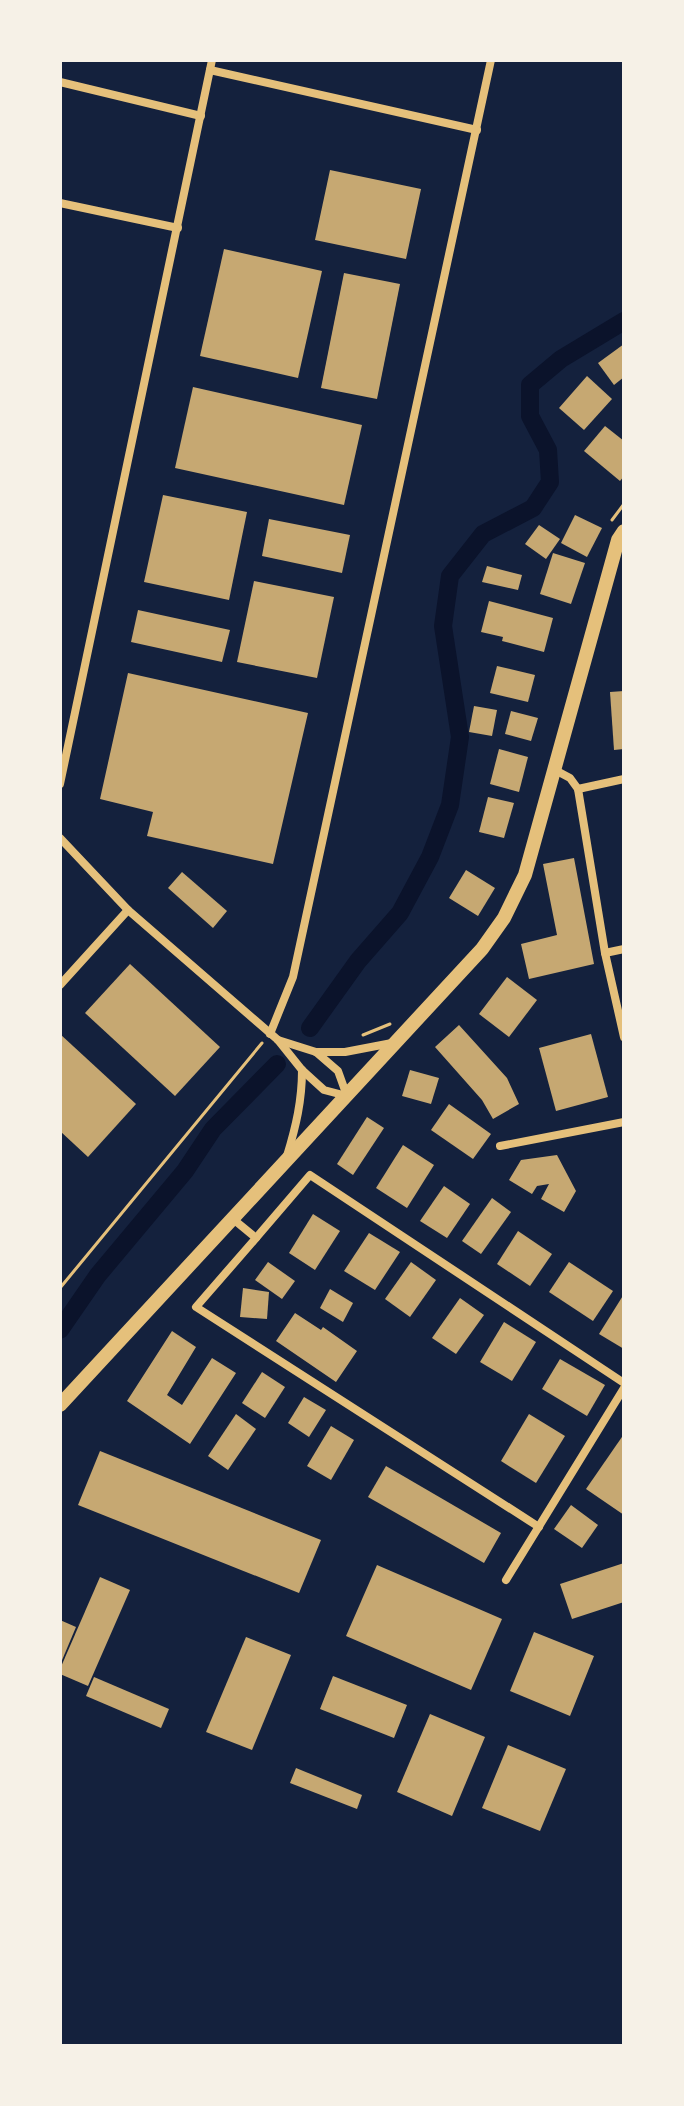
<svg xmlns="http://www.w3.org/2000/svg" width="684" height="2106" viewBox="0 0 684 2106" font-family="Barlow,sans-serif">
<rect width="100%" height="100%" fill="#14213d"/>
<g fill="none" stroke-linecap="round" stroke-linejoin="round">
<g stroke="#0b132b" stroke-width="18">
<polyline points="310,1028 358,961 400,913 430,857 450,805 460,737 443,626 450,576 483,534 533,508 550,482 548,450 530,416 530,385 561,359 624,321"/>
<polyline points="60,1330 98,1275 185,1171 213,1129 277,1064"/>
</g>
</g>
<g fill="#c6a872">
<polygon points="330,170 421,189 406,259 315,240"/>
<polygon points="224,249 322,271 298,378 200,356"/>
<polygon points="344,273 400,284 377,399 321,388"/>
<polygon points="624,344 624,377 614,385 598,363"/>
<polygon points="587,376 612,399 584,430 559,408"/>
<polygon points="193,387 362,425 344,505 175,468"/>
<polygon points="605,426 624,441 624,476 620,481 584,451"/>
<polygon points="163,495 247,512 229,600 144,582"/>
<polygon points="575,515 602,528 587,557 561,543"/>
<polygon points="269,519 350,535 342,573 262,556"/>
<polygon points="539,525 560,539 546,559 525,544"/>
<polygon points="553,553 585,563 571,604 540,594"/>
<polygon points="487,566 522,575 518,590 482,582"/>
<polygon points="254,581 334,597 317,678 237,662"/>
<polygon points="489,601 553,618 544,652 502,641 503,637 481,632"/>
<polygon points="138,610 230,630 222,662 131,642"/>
<polygon points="497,666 535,675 528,702 490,693"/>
<polygon points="128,673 308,713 273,864 147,836 153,812 100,799"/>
<polygon points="624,691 624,749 614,750 610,692"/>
<polygon points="474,706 497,710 492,736 469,732"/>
<polygon points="511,711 538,718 531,741 505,734"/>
<polygon points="499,749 528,757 519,792 490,784"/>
<polygon points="488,797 514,803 504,838 479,832"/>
<polygon points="574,858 594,964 529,979 521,944 557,935 543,864"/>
<polygon points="466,870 495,888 478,916 449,898"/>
<polygon points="182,872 227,911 213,928 168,888"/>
<polygon points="130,964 220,1047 175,1096 85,1013"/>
<polygon points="507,977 537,1000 509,1037 479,1014"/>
<polygon points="459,1025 507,1078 519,1104 493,1119 482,1100 435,1047"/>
<polygon points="60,1034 136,1104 88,1157 60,1131"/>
<polygon points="591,1034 608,1097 556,1111 539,1048"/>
<polygon points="410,1070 439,1078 431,1104 402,1096"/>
<polygon points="449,1104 491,1134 473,1159 431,1130"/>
<polygon points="367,1117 384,1128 353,1175 337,1164"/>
<polygon points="403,1145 434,1165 407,1208 376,1188"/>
<polygon points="557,1155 576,1191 564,1212 541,1199 549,1184 537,1186 532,1194 509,1180 521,1160"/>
<polygon points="444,1186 470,1204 447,1238 420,1221"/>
<polygon points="492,1198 511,1212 481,1254 462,1241"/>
<polygon points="313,1214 340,1231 315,1270 289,1253"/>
<polygon points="518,1231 552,1254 530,1286 497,1264"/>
<polygon points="369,1233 400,1252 375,1290 344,1271"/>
<polygon points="268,1262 295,1281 282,1299 255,1280"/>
<polygon points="411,1262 436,1280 410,1317 385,1299"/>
<polygon points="569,1262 613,1291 593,1321 549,1292"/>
<polygon points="243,1288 269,1292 267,1319 240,1317"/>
<polygon points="330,1289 353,1303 343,1322 320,1308"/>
<polygon points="624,1294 624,1349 599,1334"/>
<polygon points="460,1298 484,1315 456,1354 432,1338"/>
<polygon points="295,1313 321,1330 323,1327 357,1351 336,1382 276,1341"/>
<polygon points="504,1322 536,1342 512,1381 480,1362"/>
<polygon points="172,1331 196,1347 167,1395 182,1405 212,1358 236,1373 190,1444 127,1401"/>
<polygon points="560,1359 605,1385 587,1416 542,1389"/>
<polygon points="262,1372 285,1387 265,1418 242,1403"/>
<polygon points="304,1397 326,1410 309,1437 288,1423"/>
<polygon points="236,1414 256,1429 228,1470 208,1456"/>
<polygon points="529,1414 565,1436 536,1483 501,1461"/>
<polygon points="331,1426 354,1440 331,1480 307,1466"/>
<polygon points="624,1434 624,1515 586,1489"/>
<polygon points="100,1451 321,1540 299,1593 78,1505"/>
<polygon points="386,1466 501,1533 484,1563 368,1497"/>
<polygon points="571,1505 598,1525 582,1548 554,1529"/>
<polygon points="624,1563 624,1602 572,1619 560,1584"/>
<polygon points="377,1565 502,1619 471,1690 346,1636"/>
<polygon points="100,1577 130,1590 88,1686 60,1674 60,1669"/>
<polygon points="60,1620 76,1627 60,1665"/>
<polygon points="534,1632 594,1656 570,1716 510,1691"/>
<polygon points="246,1637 291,1655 252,1750 206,1732"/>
<polygon points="333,1676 407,1705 394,1738 320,1709"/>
<polygon points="94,1677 169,1709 161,1728 86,1696"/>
<polygon points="430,1714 485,1737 452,1816 397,1792"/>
<polygon points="508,1745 566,1769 540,1831 482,1808"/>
<polygon points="296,1768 362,1795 357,1809 290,1783"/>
</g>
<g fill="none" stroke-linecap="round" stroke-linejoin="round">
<g stroke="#e5c07b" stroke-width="3">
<polyline points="612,520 624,504"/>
<polyline points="363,1035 390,1024"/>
<polyline points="60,1288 262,1043"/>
</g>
<g stroke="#e5c07b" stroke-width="8">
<polyline points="210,70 477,130"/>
<polyline points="60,82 201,116"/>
<polyline points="60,203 178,228"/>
<polyline points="555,770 570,778 578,789 605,953 624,1037"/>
<polyline points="60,784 212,60"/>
<polyline points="578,789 624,779"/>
<polyline points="60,838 128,910 278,1040 302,1070 324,1090 347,1096"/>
<polyline points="605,953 624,949"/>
<polyline points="60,985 128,910"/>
<polyline points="270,1034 293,977 491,60"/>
<polyline points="278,1040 316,1052 338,1071 347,1096"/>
<polyline points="316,1052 345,1052 392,1043"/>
<polyline points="500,1146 624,1122"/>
<path d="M287,1156C296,1126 302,1101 302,1070"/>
<polyline points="233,1219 256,1238 310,1175 624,1383"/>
<polyline points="256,1238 196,1307 539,1527"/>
<polyline points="506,1580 624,1388"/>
</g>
<polyline stroke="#e5c07b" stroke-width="14" points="60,1405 482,949 504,918 525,875 618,540 624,531"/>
</g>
<rect width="684" height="2106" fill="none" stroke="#f6f1e7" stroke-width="124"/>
</svg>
